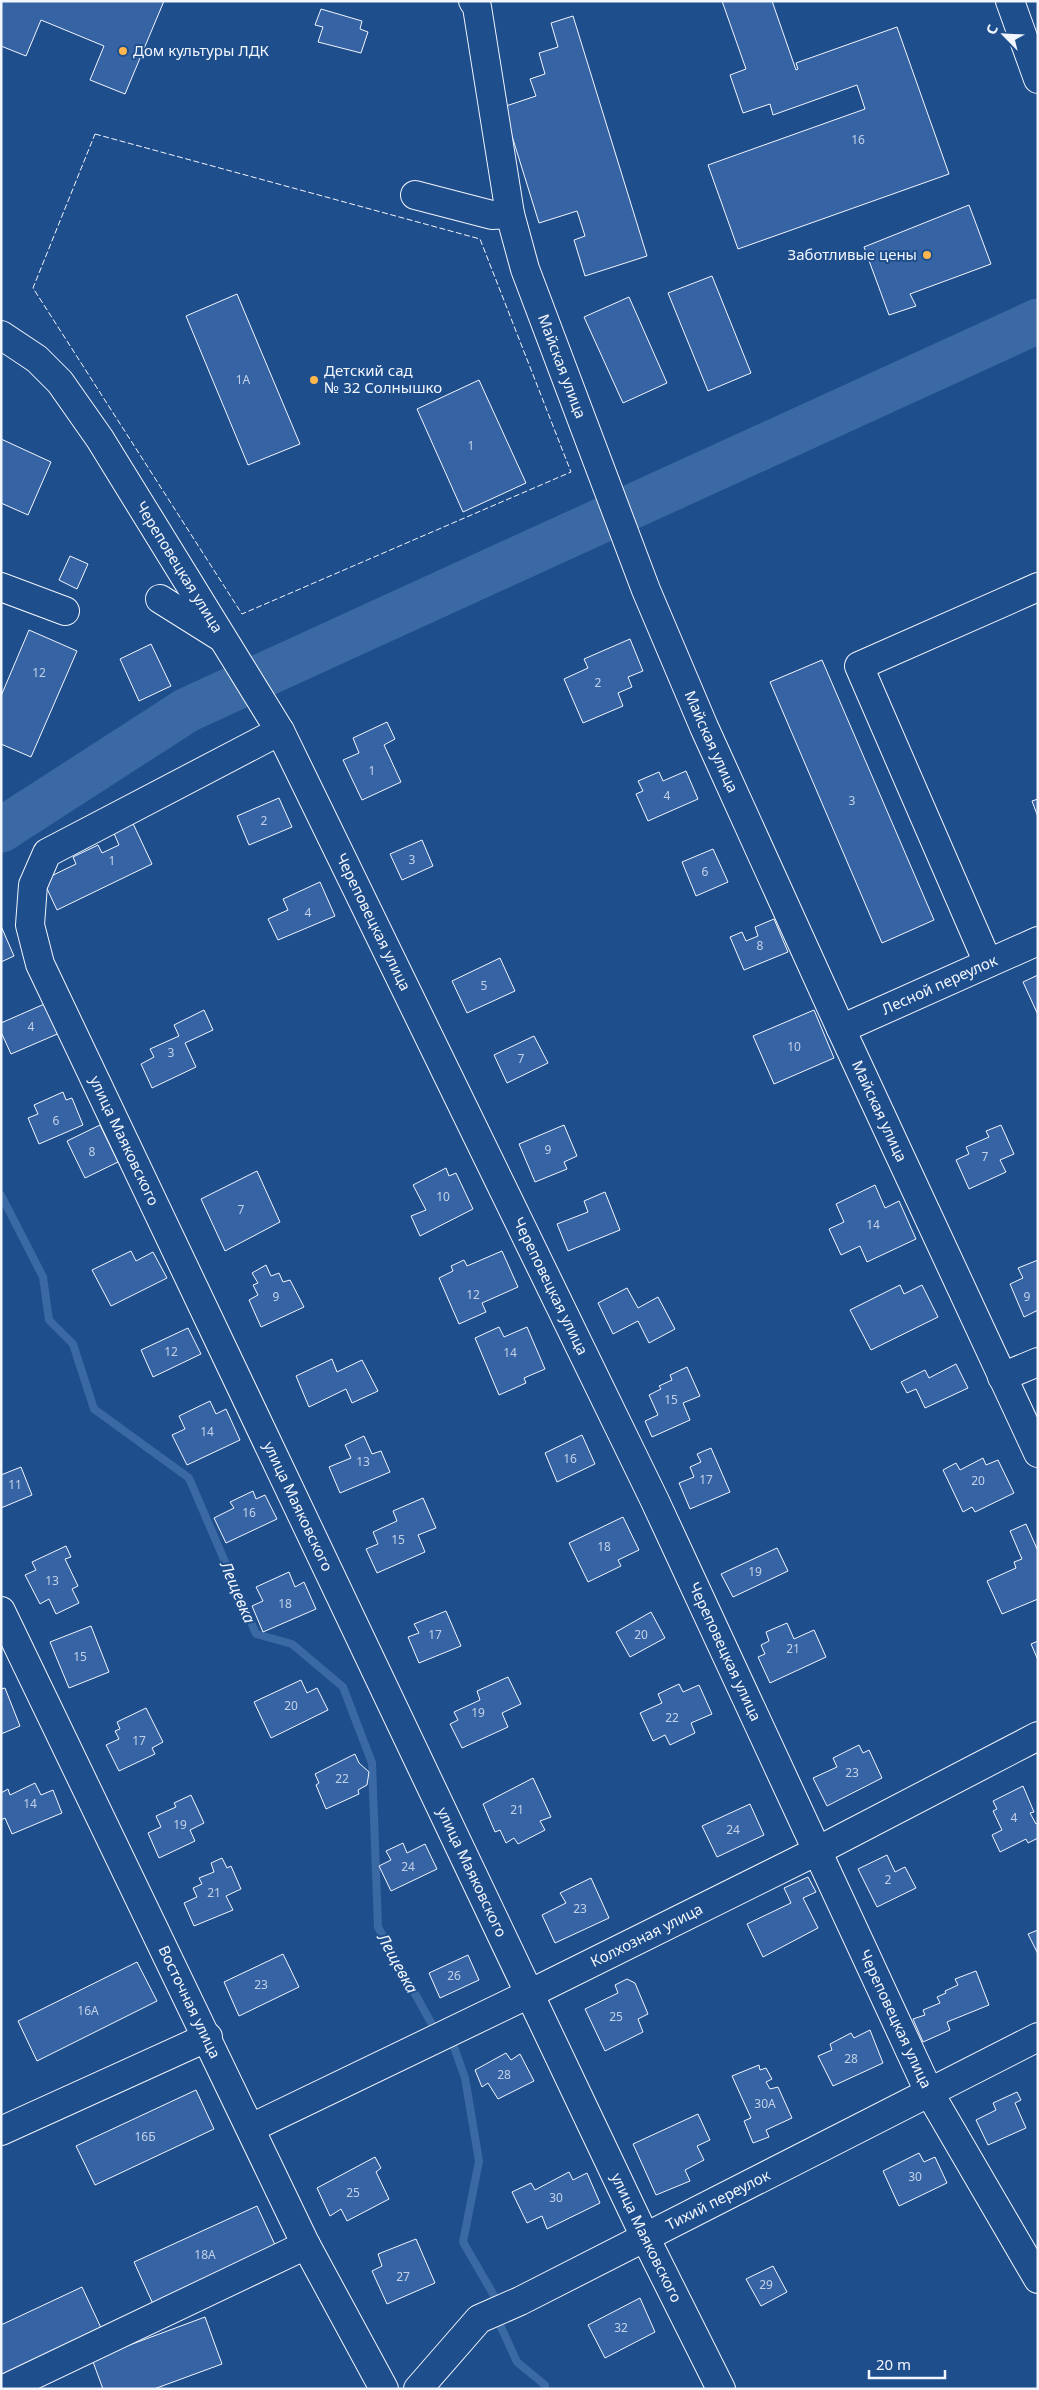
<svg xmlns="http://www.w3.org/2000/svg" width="1039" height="2390" viewBox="0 0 1039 2390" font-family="'Noto Sans',sans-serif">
<rect width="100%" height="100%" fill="#1f4e8c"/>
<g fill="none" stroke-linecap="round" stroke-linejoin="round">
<g stroke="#3b69a3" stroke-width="8">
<polyline points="1,1195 43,1277 49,1320 73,1344 94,1409 189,1478 256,1634 292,1644 343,1687 372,1763 378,1927 434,2028"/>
<polyline points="453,2044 465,2078 479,2161 463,2242 496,2299"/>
<polyline points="501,2327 517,2362 545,2385 545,2389"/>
</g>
<polyline stroke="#3b69a3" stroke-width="45" points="1,830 187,710 1038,321"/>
</g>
<g fill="#3563a3" stroke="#f2f6ff">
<polygon points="1,1 164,1 125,94 90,80 104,46 41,20 26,56 1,46"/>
<polygon points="722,1 772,1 796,70 798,69 796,63 897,27 949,174 738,249 708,165 865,109 857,85 773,115 770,104 743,113 730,75 746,69"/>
<polygon points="321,9 362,21 360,29 368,32 361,53 318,42 323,27 315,25"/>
<polygon points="573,16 647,256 585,276 574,240 585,236 577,211 539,223 503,107 536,96 530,79 545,74 539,53 558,47 551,23"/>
<polygon points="969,205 991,264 910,294 916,306 889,315 864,247"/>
<polygon points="712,276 751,373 708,391 668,293"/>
<polygon points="237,294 300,444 248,465 186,316"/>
<polygon points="629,297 667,383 623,403 584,317"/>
<polygon points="479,380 526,483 463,512 417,409"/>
<polygon points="1,439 51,462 28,515 1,503"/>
<polygon points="70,556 88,564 77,589 59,580"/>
<polygon points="29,630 77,651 31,757 1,744 1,696"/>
<polygon points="630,639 643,671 628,677 632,687 618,693 623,706 583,723 564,679 588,668 584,659"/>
<polygon points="151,644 171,686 139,701 120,659"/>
<polygon points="822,660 934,920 882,943 770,682"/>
<polygon points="387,722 395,739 384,745 401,782 362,800 343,760 359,753 353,738"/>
<polygon points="686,771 698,799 648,821 636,794 643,791 638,781 659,772 663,781"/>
<polygon points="279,798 292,827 249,845 237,816"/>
<polygon points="1038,799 1038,817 1032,801"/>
<polygon points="129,815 152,864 57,910 43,880 76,864 73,857 98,845 102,853 119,845 110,824"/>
<polygon points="422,840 433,866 402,880 390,854"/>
<polygon points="713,849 728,882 696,896 682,862"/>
<polygon points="320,882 335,916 278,940 268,919 288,910 283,899"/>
<polygon points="774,919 788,952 744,970 730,937 742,932 746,941 758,936 755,927"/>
<polygon points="1,926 14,956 1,962"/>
<polygon points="500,958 515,991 467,1013 452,981"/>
<polygon points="1038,975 1038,1015 1023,982"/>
<polygon points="49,1002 62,1032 11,1054 1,1032 1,1023"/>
<polygon points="204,1010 213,1030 185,1043 196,1067 152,1088 141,1064 154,1057 150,1049 179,1036 174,1025"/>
<polygon points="814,1010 834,1058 774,1084 753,1036"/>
<polygon points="534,1036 548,1063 507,1083 494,1055"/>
<polygon points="63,1092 66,1100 72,1098 83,1125 39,1144 28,1118 38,1114 34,1105"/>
<polygon points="100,1125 118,1162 85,1178 67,1141"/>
<polygon points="564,1125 577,1156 564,1162 567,1169 535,1182 519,1144"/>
<polygon points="1001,1125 1014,1154 1000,1160 1006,1172 969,1189 956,1160 969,1154 966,1147 989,1137 986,1131"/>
<polygon points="446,1168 449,1176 456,1173 473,1209 420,1236 411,1216 426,1210 413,1185"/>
<polygon points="257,1171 280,1222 225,1251 201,1199"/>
<polygon points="875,1185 885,1208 899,1201 916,1239 867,1262 860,1246 841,1255 829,1229 844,1222 836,1204"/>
<polygon points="605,1192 620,1230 568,1251 557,1224 588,1212 584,1201"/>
<polygon points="131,1251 136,1261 153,1252 167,1278 111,1306 92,1270"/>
<polygon points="502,1251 518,1287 482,1303 486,1312 459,1324 439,1278 453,1271 451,1266 464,1260 467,1266"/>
<polygon points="1038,1260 1038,1310 1024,1317 1010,1284 1023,1278 1018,1268"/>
<polygon points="266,1265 271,1276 279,1273 283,1282 290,1280 304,1307 261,1327 249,1300 258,1295 253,1285 258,1283 252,1273"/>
<polygon points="900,1285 904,1294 922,1285 938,1317 871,1350 850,1310"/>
<polygon points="627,1288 638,1308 658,1297 675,1329 649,1343 638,1321 613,1334 598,1303"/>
<polygon points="499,1327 504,1337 527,1327 545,1369 524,1378 526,1383 499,1395 475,1338"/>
<polygon points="188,1328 201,1354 153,1377 141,1350"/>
<polygon points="332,1359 337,1372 362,1360 378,1391 352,1403 346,1389 309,1407 296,1376"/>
<polygon points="956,1364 968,1388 925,1408 916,1389 907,1393 901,1382 925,1370 929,1378"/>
<polygon points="687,1367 700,1396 683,1403 690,1420 652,1437 645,1421 658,1415 649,1395 661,1389 659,1386 672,1380 670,1375"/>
<polygon points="210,1401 216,1414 226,1409 240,1440 187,1465 172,1435 185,1429 179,1416"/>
<polygon points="582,1435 595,1464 557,1482 545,1453"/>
<polygon points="364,1436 372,1454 381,1451 390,1472 340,1493 329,1467 351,1458 345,1445"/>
<polygon points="711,1448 730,1492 690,1509 679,1483 694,1477 690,1467 701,1462 697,1454"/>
<polygon points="983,1458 986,1465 998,1460 1014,1493 975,1512 972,1507 963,1512 943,1470 956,1463 960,1470"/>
<polygon points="21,1467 32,1495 1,1508 1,1475"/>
<polygon points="253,1491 256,1499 265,1495 277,1519 226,1543 214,1518 234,1508 230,1502"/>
<polygon points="423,1498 436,1528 418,1535 425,1552 377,1573 366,1549 378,1544 373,1532 397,1521 393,1511"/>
<polygon points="623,1517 639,1550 618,1560 621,1566 588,1582 569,1543"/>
<polygon points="1026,1524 1038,1551 1038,1599 1002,1614 987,1581 1016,1568 1014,1562 1022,1559 1010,1531"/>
<polygon points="66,1546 71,1557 65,1559 78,1586 72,1589 79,1603 56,1614 49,1599 40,1604 25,1575 36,1570 32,1562"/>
<polygon points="777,1548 788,1571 733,1597 721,1574"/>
<polygon points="289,1572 295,1587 304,1582 316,1609 263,1632 252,1606 263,1601 256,1587"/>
<polygon points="446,1611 461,1646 419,1663 408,1637 419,1633 414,1624"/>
<polygon points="651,1612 665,1638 630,1657 616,1632"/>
<polygon points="787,1623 794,1639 814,1630 826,1657 770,1683 758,1657 765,1654 761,1645 769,1641 766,1632"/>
<polygon points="91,1626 109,1672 69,1688 50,1642"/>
<polygon points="1038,1641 1038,1660 1031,1644"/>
<polygon points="508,1677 521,1704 502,1713 508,1727 462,1748 450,1724 458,1720 454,1712 480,1700 477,1691"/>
<polygon points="301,1680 307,1693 317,1688 328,1710 271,1738 254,1702"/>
<polygon points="679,1684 683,1692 699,1685 712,1714 691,1723 695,1733 670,1745 665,1735 653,1741 640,1713 662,1703 658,1694"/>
<polygon points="5,1688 20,1726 1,1734 1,1689"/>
<polygon points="146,1708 163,1742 152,1748 155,1754 119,1771 106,1745 119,1739 115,1731 120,1729 117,1722"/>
<polygon points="859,1745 863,1753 869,1750 882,1778 827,1806 813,1778 837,1767 833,1758"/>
<polygon points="355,1754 359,1763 369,1772 367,1785 358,1790 359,1794 326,1809 316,1785 319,1783 315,1774"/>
<polygon points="533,1778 551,1817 540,1821 545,1830 518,1844 514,1838 506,1843 500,1830 495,1832 483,1804"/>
<polygon points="35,1783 41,1795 53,1790 62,1813 12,1834 5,1818 1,1820 1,1793 8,1789 10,1795"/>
<polygon points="1023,1786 1034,1812 1030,1813 1036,1824 1038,1823 1038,1838 1028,1843 1026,1839 1000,1852 992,1835 1002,1830 993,1811 997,1809 993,1801"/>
<polygon points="191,1795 204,1823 190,1830 195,1841 159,1858 148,1833 161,1827 156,1816 176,1807 174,1803"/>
<polygon points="750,1804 764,1835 717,1857 702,1826"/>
<polygon points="403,1843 407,1853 425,1844 437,1869 391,1891 379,1866 391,1860 386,1851"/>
<polygon points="887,1855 895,1872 905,1867 916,1888 877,1907 858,1869"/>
<polygon points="222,1858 227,1868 231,1866 241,1889 226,1896 233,1910 194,1926 184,1903 197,1897 193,1888 202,1884 199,1878 214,1872 211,1863"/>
<polygon points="808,1877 816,1892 803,1898 818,1928 763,1957 747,1924 791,1903 784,1888"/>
<polygon points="591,1878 609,1918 555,1943 542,1915 566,1903 560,1893"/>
<polygon points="1038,1930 1038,1954 1028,1934"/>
<polygon points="283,1954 299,1987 239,2016 224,1982"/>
<polygon points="468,1955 479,1980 440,1998 429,1973"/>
<polygon points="137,1962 157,2001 37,2061 18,2021"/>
<polygon points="976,1971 989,2005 947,2022 950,2030 923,2042 913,2019 925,2015 923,2010 940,2003 937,1997 946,1993 945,1991 958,1985 955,1979"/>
<polygon points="627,1979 635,1983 648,2014 638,2019 643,2032 605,2051 585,2009 618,1993 615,1985"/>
<polygon points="870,2030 883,2063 833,2086 818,2056 832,2050 830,2044 851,2033 854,2038"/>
<polygon points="506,2053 511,2060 520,2054 534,2081 498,2099 488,2083 482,2087 475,2070"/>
<polygon points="759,2065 760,2070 766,2068 772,2079 766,2082 770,2089 778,2087 792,2118 766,2130 769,2137 753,2143 744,2121 751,2118 732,2076"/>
<polygon points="196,2090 214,2129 95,2185 76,2146"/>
<polygon points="1017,2092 1021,2100 1015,2103 1026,2128 988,2145 976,2120 996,2110 993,2103"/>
<polygon points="698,2114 710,2140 697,2146 704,2160 685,2170 690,2181 656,2195 633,2144"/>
<polygon points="919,2153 924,2162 935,2157 947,2183 899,2206 883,2171"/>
<polygon points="375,2157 381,2168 376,2172 389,2199 347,2221 341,2209 330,2216 317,2188"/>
<polygon points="569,2172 573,2180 587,2173 600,2203 547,2229 542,2216 527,2223 512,2192 531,2183 535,2190"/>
<polygon points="257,2206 276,2247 153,2304 134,2262"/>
<polygon points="416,2239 435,2283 387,2304 372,2271 382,2266 378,2254"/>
<polygon points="773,2266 787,2292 761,2306 746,2279"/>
<polygon points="82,2287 102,2330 1,2378 1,2325"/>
<polygon points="640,2298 655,2332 605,2358 588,2325"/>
<polygon points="205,2317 222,2364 154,2389 103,2389 92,2359"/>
</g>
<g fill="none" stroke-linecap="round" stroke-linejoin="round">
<defs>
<g id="minor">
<path id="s1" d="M473,1L477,7L510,214L525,269L646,590L704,727L841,1029L1038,1453"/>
<polyline points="1010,1 1038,79"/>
<polyline points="415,195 492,215 510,214"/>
<path id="s2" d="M1,335L37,359L60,382L100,439L280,731L654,1499L929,2092L1038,2279"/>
<polyline points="1,587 65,611"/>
<polyline points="160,599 219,636"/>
<path id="s3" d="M280,731L47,853L33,885L30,925L40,964L645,2237L721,2389"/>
<polyline points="988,963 859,666 1038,587"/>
<path id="s4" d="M841,1029L1038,941"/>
<polyline points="1002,1377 1038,1362"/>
<path id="s5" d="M1,1611L306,2245L384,2389"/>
<path id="s6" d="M251,2128L529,1994L817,1851L1038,1736"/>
<polyline points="1,2131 208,2037"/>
<polyline points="4,2389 306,2245"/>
<path id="s7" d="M418,2389L479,2319L520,2301L1038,2037"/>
</g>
</defs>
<use href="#minor" stroke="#f2f6ff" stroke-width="30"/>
<use href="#minor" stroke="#1f4e8c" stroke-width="28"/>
<polygon stroke="#f2f6ff" stroke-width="1" stroke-dasharray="6 2.5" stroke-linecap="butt" points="95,134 480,239 571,472 242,614 33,288"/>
</g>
<g fill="#ffb74d" stroke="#1f4e8c" stroke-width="2">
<circle cx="123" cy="51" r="5"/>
<circle cx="927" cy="255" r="5"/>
<circle cx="314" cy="380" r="5"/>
</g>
<g text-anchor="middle" stroke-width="4" stroke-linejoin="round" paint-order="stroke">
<g font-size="12" fill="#c3d1e8">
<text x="858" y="144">16</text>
<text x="243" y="384">1А</text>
<text x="471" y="450">1</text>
<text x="39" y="677">12</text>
<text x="598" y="687">2</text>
<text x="372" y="775">1</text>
<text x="667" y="800">4</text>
<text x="852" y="805">3</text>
<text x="264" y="825">2</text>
<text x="412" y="864">3</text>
<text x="112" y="865">1</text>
<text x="705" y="876">6</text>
<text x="308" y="917">4</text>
<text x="760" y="950">8</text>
<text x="484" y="990">5</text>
<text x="31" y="1031">4</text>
<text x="794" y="1051">10</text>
<text x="171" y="1057">3</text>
<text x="521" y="1063">7</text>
<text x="56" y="1125">6</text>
<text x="548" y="1154">9</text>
<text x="92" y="1156">8</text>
<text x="985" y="1161">7</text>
<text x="443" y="1201">10</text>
<text x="241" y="1214">7</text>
<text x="873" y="1229">14</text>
<text x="473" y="1299">12</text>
<text x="276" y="1301">9</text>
<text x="1027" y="1301">9</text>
<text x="171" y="1356">12</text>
<text x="510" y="1357">14</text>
<text x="671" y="1404">15</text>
<text x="207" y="1436">14</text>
<text x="570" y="1463">16</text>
<text x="363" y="1466">13</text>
<text x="706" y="1484">17</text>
<text x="978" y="1485">20</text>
<text x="15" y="1489">11</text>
<text x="249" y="1517">16</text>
<text x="398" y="1544">15</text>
<text x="604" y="1551">18</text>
<text x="755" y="1576">19</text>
<text x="52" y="1585">13</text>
<text x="285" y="1608">18</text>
<text x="435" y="1639">17</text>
<text x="641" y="1639">20</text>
<text x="793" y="1653">21</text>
<text x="80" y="1661">15</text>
<text x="291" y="1710">20</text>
<text x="478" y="1717">19</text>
<text x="672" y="1722">22</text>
<text x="139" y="1745">17</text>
<text x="852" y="1777">23</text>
<text x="342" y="1783">22</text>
<text x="30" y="1808">14</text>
<text x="517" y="1814">21</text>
<text x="1014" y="1822">4</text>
<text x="180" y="1829">19</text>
<text x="733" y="1834">24</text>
<text x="408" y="1871">24</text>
<text x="888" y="1884">2</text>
<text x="214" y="1897">21</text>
<text x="580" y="1913">23</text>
<text x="454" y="1980">26</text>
<text x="261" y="1989">23</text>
<text x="88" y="2015">16А</text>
<text x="616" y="2021">25</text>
<text x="851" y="2063">28</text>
<text x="504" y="2079">28</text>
<text x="765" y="2108">30А</text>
<text x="145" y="2141">16Б</text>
<text x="915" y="2181">30</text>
<text x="353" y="2197">25</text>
<text x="556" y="2202">30</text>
<text x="205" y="2259">18А</text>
<text x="403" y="2281">27</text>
<text x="766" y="2289">29</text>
<text x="621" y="2332">32</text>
</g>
<g font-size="15" fill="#f2f6ff" stroke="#1f4e8c" text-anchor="start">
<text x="133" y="56">Дом культуры ЛДК</text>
<text x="917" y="260" text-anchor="end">Заботливые цены</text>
<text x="324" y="376">Детский сад<tspan x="324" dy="17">№ 32 Солнышко</tspan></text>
</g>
<g font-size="15" fill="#f2f6ff" stroke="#1f4e8c">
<text dy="5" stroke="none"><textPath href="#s1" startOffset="378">Майская улица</textPath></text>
<text dy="5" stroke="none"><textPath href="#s2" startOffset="296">Череповецкая улица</textPath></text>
<text dy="5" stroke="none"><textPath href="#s1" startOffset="782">Майская улица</textPath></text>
<text dy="5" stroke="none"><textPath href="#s2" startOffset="701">Череповецкая улица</textPath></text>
<text dy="5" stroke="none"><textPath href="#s4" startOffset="108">Лесной переулок</textPath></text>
<text dy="5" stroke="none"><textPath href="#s1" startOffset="1188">Майская улица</textPath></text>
<text dy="5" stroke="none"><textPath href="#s3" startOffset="574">улица Маяковского</textPath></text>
<text dy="5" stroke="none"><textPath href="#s2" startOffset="1106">Череповецкая улица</textPath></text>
<text dy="5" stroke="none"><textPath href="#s3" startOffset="979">улица Маяковского</textPath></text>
<text dy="5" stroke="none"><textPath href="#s2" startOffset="1511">Череповецкая улица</textPath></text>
<text dy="5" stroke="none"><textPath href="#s3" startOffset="1384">улица Маяковского</textPath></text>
<text dy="5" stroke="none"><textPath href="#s6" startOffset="440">Колхозная улица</textPath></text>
<text dy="5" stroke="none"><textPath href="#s5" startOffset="434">Восточная улица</textPath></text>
<text dy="5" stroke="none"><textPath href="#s2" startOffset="1916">Череповецкая улица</textPath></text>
<text dy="5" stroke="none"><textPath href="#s7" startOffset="360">Тихий переулок</textPath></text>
<text dy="5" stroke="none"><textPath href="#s3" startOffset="1789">улица Маяковского</textPath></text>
</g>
<g font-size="16" font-style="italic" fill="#f2f6ff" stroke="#1f4e8c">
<text transform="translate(238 1592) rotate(67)" y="6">Лещевка</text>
<text transform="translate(398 1963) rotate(61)" y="6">Лещевка</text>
</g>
</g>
<rect width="1039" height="2390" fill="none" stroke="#f2f6ff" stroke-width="5"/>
<g transform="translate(1004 35) rotate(294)" stroke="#1f4e8c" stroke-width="4" paint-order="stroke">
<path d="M0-4L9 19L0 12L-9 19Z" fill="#f2f6ff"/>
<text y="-8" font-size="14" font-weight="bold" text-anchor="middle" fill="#f2f6ff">С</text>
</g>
<path d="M869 2370v8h76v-8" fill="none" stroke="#f2f6ff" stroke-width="2.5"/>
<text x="876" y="2370" font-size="15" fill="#f2f6ff" stroke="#1f4e8c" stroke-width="4" paint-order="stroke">20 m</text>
</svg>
